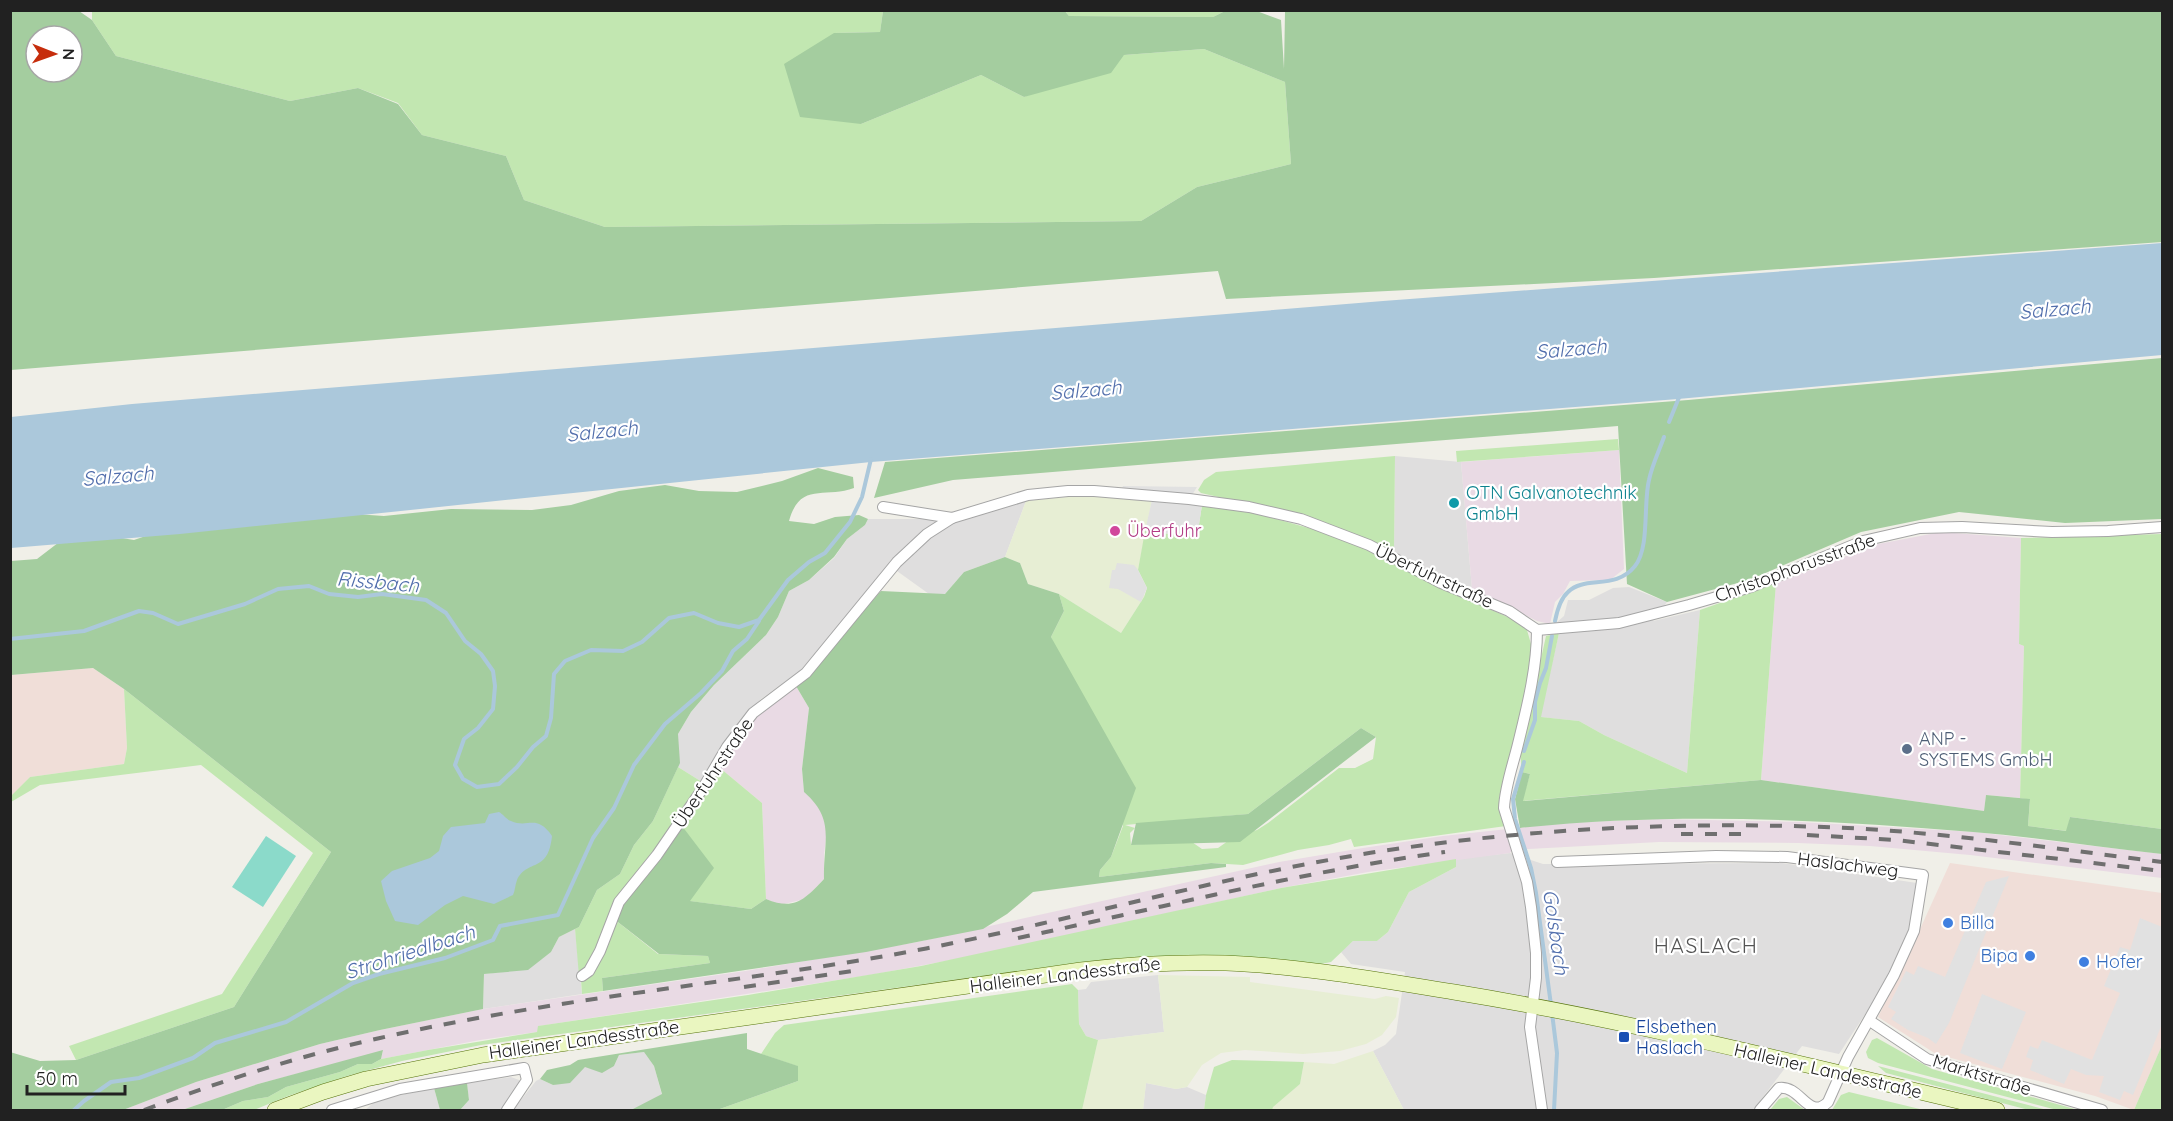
<svg xmlns="http://www.w3.org/2000/svg" width="2173" height="1121" viewBox="0 0 2173 1121" font-family="Quicksand,sans-serif">
<rect width="100%" height="100%" fill="#f0efe8"/>
<g fill="#dfdede">
<polygon points="1395,456 1461,462 1472,589 1443,580 1394,554"/>
<polygon points="1026,501 1005,557 964,572 945,594 929,594 890,566 800,671 761,699 739,722 702,782 678,767 678,734 691,712 714,685 766,635 778,617 789,591 809,580 834,558 847,539 865,525 868,519 936,519 996,510"/>
<polygon points="1629,587 1667,602 1653,621 1700,610 1687,773 1604,735 1579,721 1540,717 1559,633 1556,623 1564,616 1568,600 1589,600 1613,588"/>
<polygon points="1510,853 1543,864 1782,863 1917,883 1909,934 1879,993 1839,1054 1802,1046 1753,1110 1404,1110 1373,1051 1385,1045 1396,1034 1405,972 1351,964 1341,952 1353,941 1377,941 1388,932 1409,892 1456,867 1456,859"/>
<polygon points="575,929 582,994 483,1009 484,974 528,969 551,952 559,937"/>
<polygon points="1158,975 1164,1032 1098,1040 1086,1036 1079,1024 1078,990 1086,989 1091,982"/>
<polygon points="644,1052 654,1066 662,1095 631,1110 513,1110 536,1081 540,1079 553,1085 585,1067 614,1066 619,1055"/>
<polygon points="511,1077 519,1080 519,1087 502,1110 460,1110 469,1100 467,1083"/>
<polygon points="1146,1083 1176,1089 1187,1087 1206,1095 1204,1110 1143,1110"/>
<polygon points="434,1088 440,1110 365,1110 377,1100"/>
</g>
<g fill="#f0ded8">
<polygon points="93,668 124,689 127,748 124,764 30,777 11,797 11,675"/>
<polygon points="1950,863 2162,893 2162,1045 2134,1110 2095,1096 1936,1054 1878,1017 1902,969"/>
</g>
<g fill="#e9dae4">
<polygon points="1619,450 1624,569 1610,580 1570,581 1563,594 1555,602 1550,624 1537,621 1472,589 1461,462"/>
<polygon points="1941,532 2021,538 2019,644 2024,646 2020,798 1986,795 1984,811 1761,780 1776,583 1878,544"/>
<polygon points="796,686 809,708 802,769 804,792 817,803 825,819 827,832 824,854 824,879 805,899 780,905 766,899 762,803 720,768 732,746 757,715"/>
<polygon points="1658,819 1800,822 1975,832 2162,854 2162,878 1970,855 1870,846 1798,843 1659,842 1512,850 1510,853 1368,872 1281,888 989,953 870,975 539,1026 537,1032 480,1040 381,1059 383,1051 258,1084 182,1110 123,1110 196,1082 320,1044 380,1030 483,1009 745,971 917,942 1279,862 1363,848 1443,836 1562,823"/>
</g>
<g fill="#e7eed4">
<polygon points="1088,495 1152,500 1138,570 1144,597 1121,633 1059,594 1028,584 1020,563 1005,557 1026,501"/>
<polygon points="1158,975 1250,977 1250,982 1375,999 1386,996 1399,998 1396,1017 1382,1035 1366,1044 1340,1051 1303,1054 1245,1050 1221,1053 1202,1065 1187,1087 1176,1089 1146,1083 1143,1110 1082,1110 1098,1040 1164,1032"/>
<polygon points="1373,1051 1404,1110 1272,1110 1272,1107 1300,1084 1304,1062 1334,1064"/>
</g>
<g fill="#c2e7b1" fill-rule="evenodd">
<polygon points="92,11 883,11 880,32 834,33 861,124 981,75 1024,97 1124,55 1204,49 1285,82 1291,164 1197,187 1141,221 605,227 524,200 506,156 422,135 398,103 358,88 290,101 116,56 92,20"/>
<polygon points="1065,11 1225,11 1213,17 1069,16"/>
<polygon points="1618,439 1619,450 1457,462 1456,451"/>
<polygon points="1395,456 1394,554 1240,502 1201,493 1198,490 1204,480 1216,472"/>
<path d="M1202,505L1258,514L1323,532L1349,541L1439,587L1510,618L1527,630L1533,651L1515,743L1499,798L1506,826L1354,847L1351,839L1329,845L1298,850L1243,865L1211,863L1099,877L1100,870L1111,857L1123,826L1051,637L1064,611L1059,594L1121,633L1144,597L1147,588L1138,570L1145,531L1197,537ZM1361,728L1376,737L1373,759L1355,768H1339L1268,823L1257,830L1235,836L1218,848L1202,849L1189,840L1131,845L1130,833L1135,828L1125,825L1248,814Z"/>
<polygon points="2162,534 2162,829 2070,817 2067,831 2028,826 2030,800 2020,798 2024,646 2019,644 2021,538"/>
<polygon points="1776,583 1761,780 1522,801 1530,774 1522,772 1520,753 1546,636 1559,633 1541,717 1579,721 1604,735 1687,773 1700,610"/>
<polygon points="124,689 331,852 234,1007 76,1060 69,1046 222,994 313,853 201,765 40,785 11,802 10,797 30,777 124,764 127,748"/>
<polygon points="678,767 702,782 598,950 579,976 575,929 579,927 597,890 620,874 634,845 653,821"/>
<polygon points="720,768 762,803 766,899 751,909 689,901 682,826"/>
<path d="M1456,859V867L1409,892L1388,932L1377,941H1353L1331,962L1321,964C1238,955 1167,952 1083,962L481,1045L402,1061L347,1076L288,1096L254,1110H222L243,1101L268,1097L286,1087L340,1072L358,1064H372L381,1059L428,1050L537,1032L538,1026L748,995L921,966L1281,888Z"/>
<polygon points="614,919 658,954 708,956 710,963 602,978 603,991 582,994 581,980"/>
<polygon points="1072,984 1078,990 1079,1024 1086,1036 1098,1040 1082,1110 717,1110 798,1081 797,1066 761,1054 775,1033 784,1025"/>
<polygon points="1877,1038 1932,1069 2078,1110 2057,1110 1878,1063 1868,1058 1866,1052 1872,1040"/>
<polygon points="2162,1045 2162,1110 2134,1110"/>
<polygon points="1232,1060 1304,1062 1300,1084 1273,1107 1272,1110 1204,1110 1206,1095 1214,1067"/>
<polygon points="1878,1066 2047,1110 2029,1110 1886,1073"/>
<polygon points="1849,1092 1924,1110 1832,1110 1841,1095"/>
<polygon points="1787,1097 1805,1110 1770,1110 1779,1099"/>
</g>
<g fill="#a4cd9f" fill-rule="evenodd">
<path d="M1064,10L1069,16L1213,17L1225,11L1254,10L1281,20L1284,69L1285,12L1297,10L2162,11V242L1654,278L1226,299L1218,271L11,370V11H79L92,20L116,56L290,101L358,88L398,104L422,135L506,156L524,200L605,227L1141,221L1197,187L1291,164L1285,82L1204,49L1124,55L1111,73L1024,97L981,75L861,124L800,117L784,64L834,33L880,32L883,11ZM36,36H72V72H36Z"/>
<polygon points="2162,358 2162,519 2065,523 1959,512 1861,532 1749,580 1667,602 1627,584 1618,426 953,480 874,498 885,462 1688,400"/>
<path d="M818,468L853,477L854,488C825,499 800,481 789,521L814,524L835,517L859,515L868,519L865,525L847,539L834,557L809,580L789,591L778,617L766,635L714,685L691,712L678,734L680,763L653,821L634,845L620,874L597,890L579,927L559,937L551,952L528,970L484,974L483,1009L380,1030L320,1044L196,1082L123,1110H11L10,1052L40,1061L76,1060L234,1007L331,852L124,689L93,668L11,675V561L37,559L67,536L97,534L134,540L163,530L340,513L384,516L451,509L532,510L571,505L619,491L665,485L699,491L737,492L782,481Z"/>
<path d="M1005,557L1020,563L1028,584L1059,594L1064,611L1051,637L1136,788L1111,857L1100,870L1099,877L1211,863L1226,864V867L1033,892L1007,914L983,929L866,952L603,991L602,978L710,963L708,956L659,954L614,919L620,903L682,826L714,868L690,901L751,909L766,899C795,911 805,899 824,879C823,841 836,820 804,792L802,769L809,708L796,686L881,591L945,594L964,572Z"/>
<polygon points="1361,728 1376,737 1240,842 1131,845 1136,823 1248,814"/>
<path d="M1522,772L1530,774L1523,801L1761,780L1984,811L1986,795L2030,799L2028,826L2066,831L2070,817L2162,829V854C2099,847 2036,837 1973,832C1823,819 1670,812 1520,828L1515,799Z"/>
<polygon points="747,1033 747,1049 798,1066 798,1081 717,1110 631,1110 662,1094 654,1066 644,1052 619,1055 614,1066 602,1073 585,1067 570,1083 553,1085 540,1079 547,1070 570,1065 578,1060"/>
<polygon points="383,1050 381,1059 372,1064 358,1064 340,1072 286,1087 268,1097 243,1101 222,1110 182,1110 258,1084"/>
<polygon points="467,1083 469,1100 460,1110 440,1110 434,1088"/>
</g>
<polygon fill="#8bdaca" points="266,836 296,856 263,907 232,887"/>
<g fill="#e1e1e1">
<polygon points="1123,486 1197,487 1192,495 1121,490"/>
<polygon points="1152,500 1202,505 1197,537 1145,531"/>
<polygon points="1117,563 1134,565 1138,570 1147,588 1141,602 1118,589 1109,588 1112,570 1115,570"/>
<polygon points="2009,876 1949,1023 1936,1044 1928,1038 1908,1030 1891,1019 1896,1012 1888,1007 1906,971 1914,975 1918,966 1945,977 1986,882"/>
<polygon points="2140,918 2162,927 2162,1024 2133,1095 2124,1091 2120,1100 2099,1092 2104,1076 2086,1075 2071,1069 2064,1084 2030,1070 2033,1060 2026,1057 2030,1046 2038,1049 2042,1040 2092,1060 2120,993 2104,986 2120,947 2130,950"/>
<polygon points="1982,994 2026,1012 2002,1069 1960,1053"/>
</g>
<g fill="#abc8db">
<polygon points="2162,243 2162,355 1678,399 871,462 180,534 11,548 11,417 132,404 1383,301"/>
<path d="M499,812C503,814 507,820 511,821C528,829 536,813 552,836C548,874 528,858 517,880C515,885 515,891 513,895L494,904L463,896L445,905L418,925L395,921L386,901L381,881L392,871L430,858L439,851L443,836L451,827L485,823L489,814Z"/>
</g>
<g fill="none" stroke-linecap="round" stroke-linejoin="round">
<g stroke="#abc8db" stroke-width="4">
<polyline points="1669,422 1680,395"/>
<path d="M1555,621C1557,611 1560,599 1568,592C1585,575 1615,591 1635,566C1650,547 1643,504 1649,480C1652,465 1659,451 1664,437"/>
<polyline points="10,639 84,631 139,611 153,613 178,624 245,604 278,589 309,586 329,594 358,597 382,594 426,600 446,613 465,641 481,654 493,671 495,686 493,709 478,728 464,739 455,765 463,779 477,787 499,784 517,767 533,747 546,736 551,718 554,674 565,661 591,650 623,651 642,642 669,618 694,613 718,623 739,627 759,620 788,580 809,562 825,553 850,522 862,497 871,459"/>
<polyline points="1524,751 1535,720 1535,702 1540,683 1546,668 1552,636"/>
<polyline points="1524,762 1513,799 1515,819 1531,868 1536,893 1551,1005"/>
<polyline points="1552,1013 1557,1053 1554,1110"/>
<polyline points="74,1110 84,1101 111,1082 139,1078 193,1058 215,1043 286,1022 353,983 379,974 445,958 493,940 500,926 558,915 593,838 614,808 634,765 665,724 701,693 722,671 733,651 747,639 759,621"/>
</g>
<defs>
<g id="street">
<polyline points="883,507 952,518 1028,495 1068,491 1094,491 1189,499 1249,507 1301,519 1369,545 1441,583 1509,611 1537,630"/>
<polyline points="1537,630 1619,623 1689,605 1751,587 1863,541 1920,528 1962,527 2052,532 2108,531 2162,527"/>
<path d="M1537,630C1537,668 1527,707 1518,744C1513,765 1505,786 1504,808L1527,882L1531,907L1536,953V978L1530,1027L1542,1110"/>
<path d="M1557,862L1716,856L1787,857L1923,875L1914,931L1894,975L1848,1057L1828,1102C1808,1121 1801,1085 1779,1088L1760,1110"/>
<polyline points="582,976 589,971 600,951 619,902 657,855 703,788 727,747 753,713 806,673 897,562 927,534 952,518"/>
<polyline points="1870,1021 1927,1059 2102,1110"/>
<polyline points="332,1110 400,1089 524,1068 527,1080 507,1110"/>
</g>
<path id="secondary" d="M275,1110L323,1092L366,1079L483,1055L1081,970C1130,964 1177,962 1226,963C1301,966 1379,980 1454,992C1637,1022 1817,1068 1997,1110"/>
</defs>
<use href="#street" stroke="#a5a5a5" stroke-width="12"/>
<use href="#secondary" stroke="#56740b" stroke-width="16"/>
<use href="#street" stroke="#fff" stroke-width="10"/>
<use href="#secondary" stroke="#eaf6c0" stroke-width="15"/>
<g stroke="#6f6f6f" stroke-width="4" stroke-dasharray="12 12" stroke-linecap="butt">
<polyline points="1681,834 1747,834"/>
<polyline points="1807,835 1896,840 2162,871"/>
<path d="M1018,938C1160,908 1301,872 1445,852"/>
<polyline points="744,987 859,970"/>
<path d="M144,1110C221,1081 299,1056 380,1038C541,1001 706,986 868,959C1048,929 1223,873 1403,848C1543,828 1683,822 1824,827C1937,831 2050,848 2162,862"/>
</g>
</g>
<circle fill="#0f9aa8" stroke="#fff" stroke-width="2" cx="1454" cy="503" r="6"/>
<circle fill="#d1479c" stroke="#fff" stroke-width="2" cx="1115" cy="531" r="6"/>
<circle fill="#5c6f8a" stroke="#fff" stroke-width="2" cx="1907" cy="749" r="6"/>
<g fill="#3f7fe0" stroke="#fff" stroke-width="2">
<circle cx="1948" cy="923" r="6"/>
<circle cx="2030" cy="956" r="6"/>
<circle cx="2084" cy="962" r="6"/>
</g>
<rect fill="#1a4fb4" stroke="#fff" stroke-width="2" x="1618" y="1031" width="12" height="12" rx="3"/>
<g text-anchor="middle" stroke-width="4.5" stroke-linejoin="round" paint-order="stroke">
<g font-size="18" fill="#0d838f" stroke="#fff" text-anchor="start">
<text x="1466" y="499">OTN Galvanotechnik<tspan x="1466" dy="21">GmbH</tspan></text>
</g>
<g font-size="18" fill="#b23c85" stroke="#fff" text-anchor="start">
<text x="1127" y="537">Überfuhr</text>
</g>
<g font-size="18" fill="#212121" stroke="#fff">
<text transform="translate(1795 568) rotate(-20)" y="6">Christophorusstraße</text>
<text transform="translate(1434 576) rotate(25)" y="6">Überfuhrstraße</text>
<text transform="translate(713 773) rotate(-56)" y="6">Überfuhrstraße</text>
<text transform="translate(1848 865) rotate(7)" y="6">Haslachweg</text>
<text transform="translate(1065 975) rotate(-7)" y="6">Halleiner Landesstraße</text>
<text transform="translate(584 1040) rotate(-8)" y="6">Halleiner Landesstraße</text>
<text transform="translate(1828 1071) rotate(13)" y="6">Halleiner Landesstraße</text>
<text transform="translate(1982 1075) rotate(17)" y="6">Marktstraße</text>
</g>
<g font-size="18" fill="#4e5e75" stroke="#fff" text-anchor="start">
<text x="1919" y="745">ANP -<tspan x="1919" dy="21">SYSTEMS GmbH</tspan></text>
</g>
<g font-size="18" fill="#366cbe" stroke="#fff" text-anchor="start">
<text x="1960" y="929">Billa</text>
<text x="2018" y="962" text-anchor="end">Bipa</text>
<text x="2096" y="968">Hofer</text>
</g>
<g font-size="18" fill="#164399" stroke="#fff" text-anchor="start">
<text x="1636" y="1033">Elsbethen<tspan x="1636" dy="21">Haslach</tspan></text>
</g>
<g font-size="20" font-style="italic" fill="#516eac" stroke="#fff">
<text transform="translate(2055 309) rotate(-5)" y="7">Salzach</text>
<text transform="translate(1571 349) rotate(-5)" y="7">Salzach</text>
<text transform="translate(1086 390) rotate(-5)" y="7">Salzach</text>
<text transform="translate(602 431) rotate(-6)" y="7">Salzach</text>
<text transform="translate(118 476) rotate(-5)" y="7">Salzach</text>
<text transform="translate(378 582) rotate(5)" y="7">Rissbach</text>
<text transform="translate(1556 932) rotate(82)" y="7">Golsbach</text>
<text transform="translate(410 952) rotate(-18)" y="7">Strohriedlbach</text>
</g>
<g font-size="21" letter-spacing="1.5" fill="#545454" stroke="#fff">
<text x="1706" y="953">HASLACH</text>
</g>
</g>
<rect width="2173" height="1121" fill="none" stroke="#212121" stroke-width="24"/>
<g transform="translate(54 54) rotate(91)"><circle r="28" fill="#ffffff" stroke="#a6a6a6" stroke-width="1.5"/>
<path d="M0-4.5L10 22L0 15L-10 22Z" fill="#c62d0c"/>
<text y="-9" font-size="16" font-weight="bold" text-anchor="middle" fill="#212121">N</text>
</g>
<path d="M27 1085v9h98v-9" fill="none" stroke="#212121" stroke-width="3"/>
<text x="36" y="1085" font-size="18" fill="#212121" stroke="#ffffff" stroke-width="4.5" paint-order="stroke">50 m</text>
</svg>
